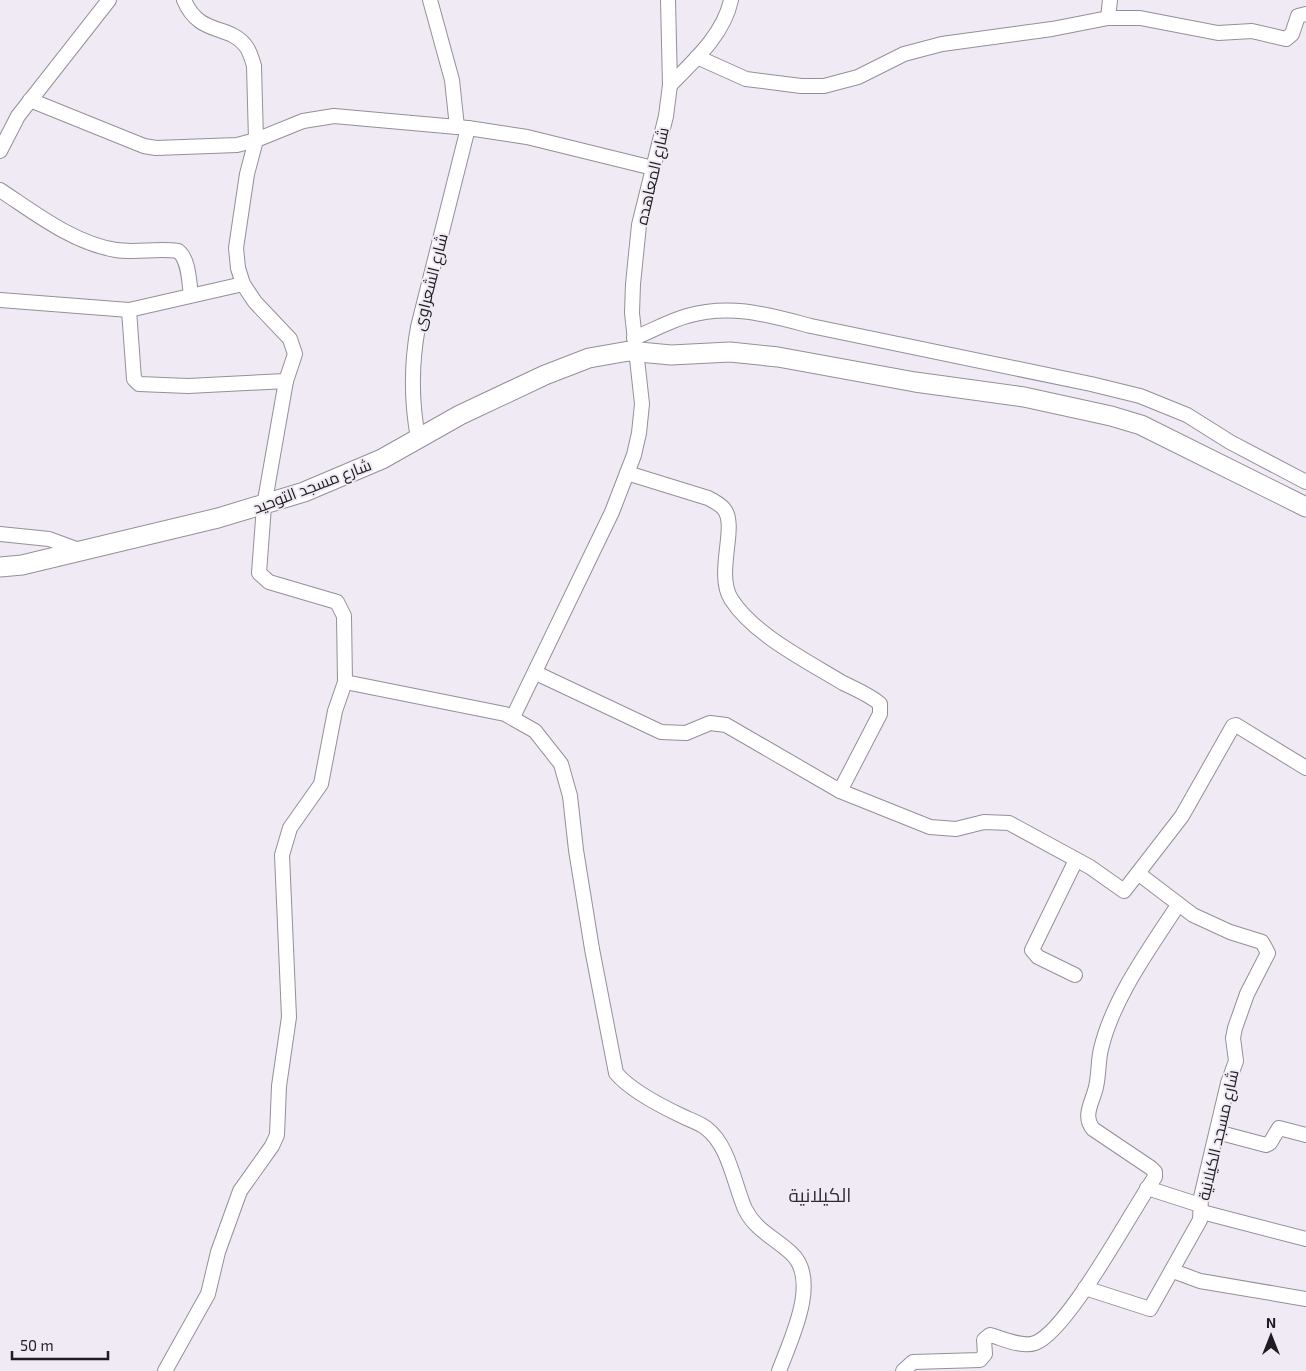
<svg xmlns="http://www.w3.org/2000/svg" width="1306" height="1371" viewBox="0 0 1306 1371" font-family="'Exo 2',Cairo,sans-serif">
<rect width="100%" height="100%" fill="#f0eaf4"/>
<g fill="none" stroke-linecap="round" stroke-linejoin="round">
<defs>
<g id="minor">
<polyline points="430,0 452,80 457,127"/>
<polyline points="1108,18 1110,0"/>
<polyline points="697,57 746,79 801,86 824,86 858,77 904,54 942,44 1052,29 1108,18 1140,18 1218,33 1252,31 1286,39 1292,34 1298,16 1306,14"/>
<path d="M670,85C694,61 724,34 731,0"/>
<polyline points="30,100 144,146 156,148 237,145 256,140 303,121 334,116 468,128 527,137 653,168"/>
<polyline points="0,151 18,116 109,0"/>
<path d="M0,190C35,213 73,243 116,250C136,253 158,248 178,251C189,259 189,282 191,295"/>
<polyline points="0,300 129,310 243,284"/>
<polyline points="129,310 134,379 139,384 188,386 286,381"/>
<path d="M634,338C652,331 669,321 687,316C731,303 769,315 811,326L1091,384L1140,396L1187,415L1230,442L1306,482"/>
<path d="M418,438C411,400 411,365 418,327L468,128"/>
<path d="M627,473L708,498C714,501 720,504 724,509C738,526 715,573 731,599C754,635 807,661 843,683C855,689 870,695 880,704V714L840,791"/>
<polyline points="0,534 49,539 79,550"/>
<polyline points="536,673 661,732 686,733 710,723 726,725 840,791 930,827 956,829 984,822 1009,823 1090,867 1124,891 1182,816 1233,726 1236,725 1306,768"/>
<path d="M345,682L505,714L535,731L561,764L570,796L576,850L592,949L616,1073C630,1090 663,1107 682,1116C690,1120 700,1123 706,1128C729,1145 734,1184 745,1209C756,1231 774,1237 791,1253C821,1280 790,1341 779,1371"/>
<polyline points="513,717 612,512 634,455 639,433 642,404 632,313 633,284 639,225 666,116 670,85 668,0"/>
<polyline points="1075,975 1038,957 1032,950 1076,860"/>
<polyline points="1217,1132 1266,1145 1270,1143 1279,1128 1306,1135"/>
<polyline points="1147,1188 1200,1205"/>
<polyline points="1202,1212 1306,1239"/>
<polyline points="1173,1271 1200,1281 1306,1299"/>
<polyline points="1085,1288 1150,1309 1200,1220 1201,1197 1228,1083 1236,1061 1233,1038 1235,1028 1247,994 1268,953 1262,942 1230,932 1193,915 1139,874"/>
<path d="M165,1371L208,1294L218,1252L240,1191L272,1146L277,1135L279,1086L289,1017L282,855L290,828L321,784L335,711L345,682L344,616L337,602L269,582L259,573L264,506L286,381L295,354L290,339L255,302L243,284L238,268L236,248L247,174L256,140L254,66C252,59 250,51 245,45C228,24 199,36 184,0"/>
<path d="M903,1371L913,1362L980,1360L985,1354L984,1340L990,1335C1002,1338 1022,1348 1035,1343C1068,1331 1132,1210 1155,1177V1172L1151,1168L1093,1129C1082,1116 1093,1101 1096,1087C1099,1074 1098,1061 1101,1049C1113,998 1150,948 1178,905"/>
</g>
<polyline id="secondary" points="0,567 22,565 218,518 304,492 382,459 460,415 545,375 589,358 629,351 671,355 730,352 778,357 915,382 1024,397 1111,416 1141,425 1306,507"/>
</defs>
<use href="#minor" stroke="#958f99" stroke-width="16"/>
<use href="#secondary" stroke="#958f99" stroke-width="21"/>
<use href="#minor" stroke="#fff" stroke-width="14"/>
<use href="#secondary" stroke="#fff" stroke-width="19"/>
</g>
<g text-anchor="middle" stroke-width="4" stroke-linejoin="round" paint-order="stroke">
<g font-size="16" fill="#1e1c20" stroke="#f0eaf4">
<text transform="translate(652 176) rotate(-77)" y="6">شارع المعاهده</text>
<text transform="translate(430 282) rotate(-76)" y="6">شارع الشعراوى</text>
<text transform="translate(312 486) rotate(-21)" y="6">شارع مسجد التوحيد</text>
<text transform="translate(1218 1135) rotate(-77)" y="6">شارع مسجد الكيلانية</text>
</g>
<g font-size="19" fill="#302b33" stroke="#f0eaf4">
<text x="820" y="1202">الكيلانية</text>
</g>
</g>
<g transform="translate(1271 1336)" stroke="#f0eaf4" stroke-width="4" paint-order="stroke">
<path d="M0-4L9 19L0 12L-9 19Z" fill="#1e1c20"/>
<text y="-8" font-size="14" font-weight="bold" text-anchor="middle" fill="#1e1c20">N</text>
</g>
<path d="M12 1351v8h96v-8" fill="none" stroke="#1e1c20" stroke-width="2.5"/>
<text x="20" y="1351" font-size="15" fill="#1e1c20" stroke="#f0eaf4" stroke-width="4" paint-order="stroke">50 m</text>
</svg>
